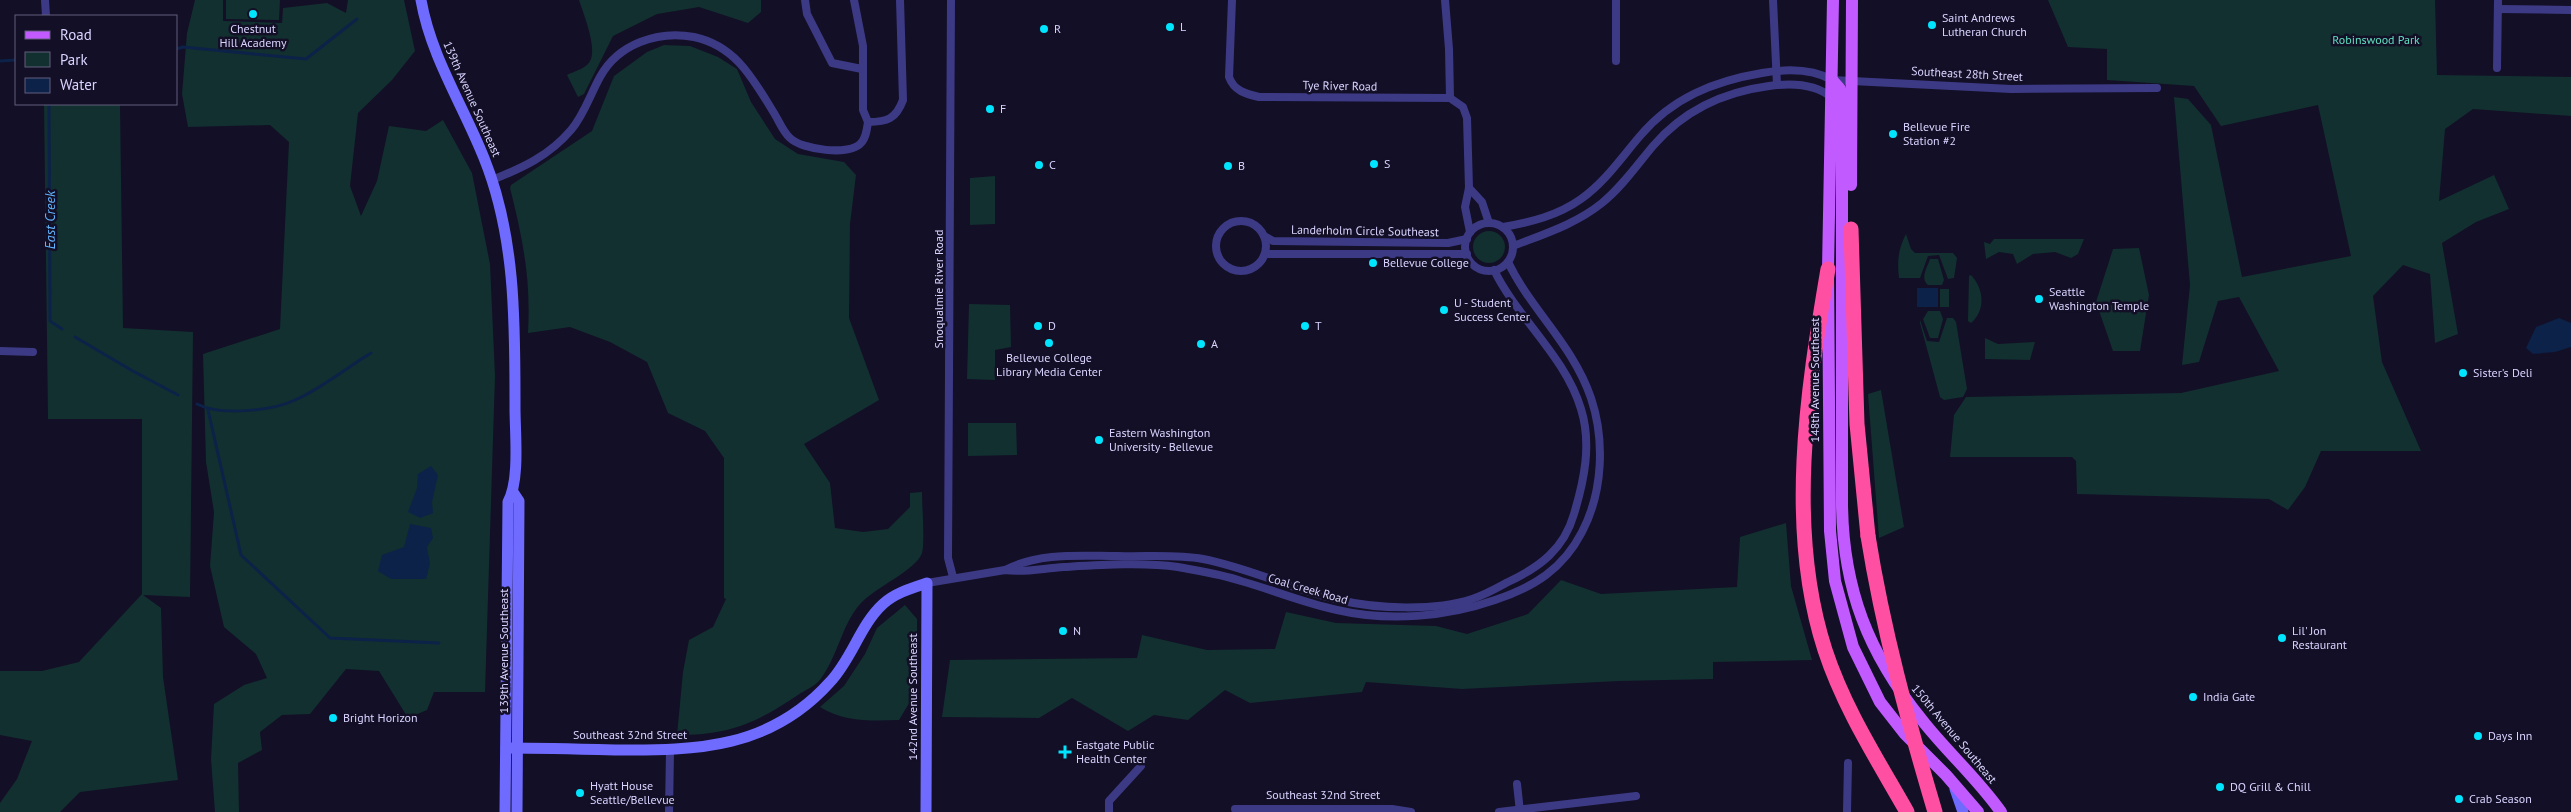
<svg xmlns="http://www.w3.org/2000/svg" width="2571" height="812" viewBox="0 0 2571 812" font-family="'PT Sans',sans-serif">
<rect width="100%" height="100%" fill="#130f26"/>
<g fill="#12302f">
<polygon points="195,0 223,0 223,21 282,23 283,8 327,3 346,13 348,0 404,0 415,51 392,80 358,113 350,186 361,216 377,181 389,126 426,131 443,120 472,173 490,264 495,376 485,692 434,692 427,710 408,718 379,671 346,669 310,714 282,715 260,732 262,750 238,763 239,812 215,812 211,759 214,704 244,685 267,678 256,654 224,627 210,566 214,512 206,462 203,354 280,329 289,142 270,125 188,127 182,94 187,33"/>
<polygon points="226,0 280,0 279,20 226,19"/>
<path d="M579,0H761V12L748,23L699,7L657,14L613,36L584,94L578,97L567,75C573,72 583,69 588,64C600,53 583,13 579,0Z"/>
<polygon points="2048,0 2435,0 2437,75 2571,77 2571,116 2473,109 2445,129 2439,201 2494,175 2509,209 2476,222 2442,243 2458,334 2435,343 2430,274 2403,265 2373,296 2382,362 2421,451 2321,451 2305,487 2288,510 2269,499 2077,494 2076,461 2072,457 1950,457 1954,415 1966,397 2181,393 2279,371 2239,297 2218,301 2199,362 2182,365 2190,285 2174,97 2188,99 2211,125 2242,277 2351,256 2318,105 2221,126 2194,86 2107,80 2107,49 2068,47"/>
<path d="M664,45L690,46L718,57L737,69L751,102L775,139L798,154L844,162L856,175L850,224L849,318L879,400L804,444L830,483L835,528L863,532L888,529L910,507V493L922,492C922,507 925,541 922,553C917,569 875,588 861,603C842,624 838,655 822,677C818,685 805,690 798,695C755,724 729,735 677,735L683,672L689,640L713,627L726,599L724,598V458L705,431L668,413L647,362L610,342L570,327L528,333C531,279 523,240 510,188L511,185L592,131L614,76L647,52Z"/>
<polygon points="44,104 120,104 123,328 193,332 190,597 143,595 161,608 163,677 178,780 80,792 60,812 0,812 0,803 17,779 32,741 0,735 0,671 42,671 79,662 142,594 142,419 48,419"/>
<polygon points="995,176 995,224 970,225 970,178"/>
<circle cx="1489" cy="247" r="16"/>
<path d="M1906,234L1911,249L1915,253H1953L1957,258L1954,278L1948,279L1939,255L1928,256L1920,278H1899C1897,262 1898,249 1906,234Z"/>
<polygon points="1994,239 2084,239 2078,254 2071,258 2055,252 2033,254 2017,264 2013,254 1999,252 1986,259 1984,242 1990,244"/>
<polygon points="2139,248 2149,295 2140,351 2113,351 2096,302 2113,249"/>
<path d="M1930,259H1938L1944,280L1942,285H1928C1920,278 1927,268 1930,259Z"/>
<path d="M1971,275C1984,289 1986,310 1971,323L1968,321L1969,276Z"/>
<rect x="1940" y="289" width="9" height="18"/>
<polygon points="969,304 1010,305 1011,347 995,350 995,380 967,379"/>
<polygon points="1928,311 1940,311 1943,319 1938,338 1930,338 1923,319"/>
<polygon points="1947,318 1953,318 1956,322 1967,389 1963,397 1944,400 1940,397 1920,323 1920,320 1927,341 1939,342"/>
<polygon points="1985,338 1998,344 2035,342 2030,360 1985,359"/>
<polygon points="1881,390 1904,527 1879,538 1868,394"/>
<polygon points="968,423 1016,423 1017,455 968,456"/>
<polygon points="1786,523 1791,586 1812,660 1713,662 1713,679 1619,681 1462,689 1366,682 1362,692 1250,703 1225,690 1188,720 1154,715 1128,731 1072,698 1039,718 942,717 950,660 1137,658 1142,635 1207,650 1275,649 1286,612 1336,623 1436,626 1467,634 1528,614 1561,580 1601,594 1737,587 1740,537"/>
<path d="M905,605L917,619V690L899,720C872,721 843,722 820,707L844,686L865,654L877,628Z"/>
</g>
<g fill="#0c2248">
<rect x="1917" y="288" width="21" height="19"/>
<polygon points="2559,318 2571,323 2571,347 2555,352 2533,354 2526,348 2536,327"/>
<polygon points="431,466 438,475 432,502 433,513 420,518 408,512 417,488 418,474"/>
<polygon points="410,524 431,528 433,538 427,547 430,564 426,579 391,579 378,571 382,555 404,547"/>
</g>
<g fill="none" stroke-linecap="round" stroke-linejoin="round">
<g stroke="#0c2248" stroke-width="3">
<polyline points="176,49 183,47 306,59 357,19"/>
<polyline points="0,61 16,60"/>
<polyline points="49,104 50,321 62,329"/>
<polyline points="75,337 131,370 178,395"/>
<path d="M197,404C219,416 272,411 295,400C321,389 346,368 371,353"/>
<polyline points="208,410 241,555 330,638 439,643"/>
</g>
<g stroke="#3d3a85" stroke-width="8">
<polyline points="45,0 46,16"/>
<polyline points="805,0 807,14 832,63 862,69"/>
<path d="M854,0L863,46V110L868,122C887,122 896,119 903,100L900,0"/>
<polyline points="951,0 948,558 953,577"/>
<path d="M1232,0L1229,77C1234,91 1246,94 1259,97L1450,98L1463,107L1467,118L1469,188L1465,207L1470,232"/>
<polyline points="1445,0 1449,49 1450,98"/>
<polyline points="1773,0 1777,85"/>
<polyline points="2498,9 2571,10"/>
<polyline points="1616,61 1616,0"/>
<polyline points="2497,68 2498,0"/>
<path d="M492,180C522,168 549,156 571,130C584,115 590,95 600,77C618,44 658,30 694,37C736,46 753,79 774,113C779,121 783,132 790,138C802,150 850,156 861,143C866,138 867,129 868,122"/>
<polyline points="1469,188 1482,202 1489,223"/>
<circle cx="1241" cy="246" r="25"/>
<circle cx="1489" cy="247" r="24"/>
<path d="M1503,227C1531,222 1557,216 1581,199C1605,182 1621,158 1640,136C1672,98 1714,81 1762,73C1785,69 1811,68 1832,80L2011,89L2157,88"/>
<polyline points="1264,236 1273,241 1448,243 1467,239"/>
<path d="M1513,246C1544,234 1576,224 1602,203C1622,187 1637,165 1653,146C1684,110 1723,92 1769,86C1790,83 1814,83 1831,97"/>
<polyline points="1265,254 1467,254"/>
<polyline points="0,351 33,352"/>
<path d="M1005,570C1040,552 1080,556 1118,556C1146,557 1175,554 1203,559C1250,568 1293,590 1339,600C1376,609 1436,611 1472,599C1485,595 1497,588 1508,582C1540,567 1564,549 1574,514C1584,481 1592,444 1581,409C1565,356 1518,319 1494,270"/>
<path d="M927,583L1005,570C1024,573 1044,568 1064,567C1099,565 1144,562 1178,567C1199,571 1221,574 1241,581C1273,590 1304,603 1337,610C1389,622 1446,617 1495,600C1534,587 1563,569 1582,532C1603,492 1605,440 1591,398C1573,345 1531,310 1508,262"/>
<polyline points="1517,784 1520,812"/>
<polyline points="1235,809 1392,809 1411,812"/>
<polyline points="669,812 670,751"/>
<polyline points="1109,812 1109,801 1141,766"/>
<polyline points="1499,812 1636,796"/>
<polyline points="1847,812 1848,763"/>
</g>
<g stroke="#6f6bff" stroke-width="11">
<path d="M421,0C431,57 463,105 484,158C516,237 515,324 515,408C515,434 520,480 508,502L505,812"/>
<polyline points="513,492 519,501 517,812"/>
<path d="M506,748C542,748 579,749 615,750C698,751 771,748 830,682C852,659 860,625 883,604C895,593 912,588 927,583L926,812"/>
<polyline points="1955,789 1963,812"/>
</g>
<g stroke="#c25bff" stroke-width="12">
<polyline points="1833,0 1828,269 1830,531 1835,581 1853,647 1880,702 1905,734 1946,775 1978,812"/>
<path d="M1832,80L1840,89L1842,100V504C1843,589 1868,653 1922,720C1947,752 1977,778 2001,812"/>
<polyline points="1851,185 1852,0"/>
</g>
<g stroke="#ff4fa3" stroke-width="15">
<polyline points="1851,229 1857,424 1868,536"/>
<path d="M1828,269C1807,392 1786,530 1825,650C1844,708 1877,759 1907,812"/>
</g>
<path stroke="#ff4fa3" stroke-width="15" d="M1868,536C1883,630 1908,721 1935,812"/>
</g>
<g fill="#00e5ff" stroke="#130f26" stroke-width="2">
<circle cx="253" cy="14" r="5"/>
<circle cx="1932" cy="25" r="5"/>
<circle cx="1170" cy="27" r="5"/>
<circle cx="1044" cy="29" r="5"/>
<circle cx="990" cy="109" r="5"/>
<circle cx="1893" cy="134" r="5"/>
<circle cx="1374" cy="164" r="5"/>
<circle cx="1039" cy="165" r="5"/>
<circle cx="1228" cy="166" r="5"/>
<circle cx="1373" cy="263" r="5"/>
<circle cx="2039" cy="299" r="5"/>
<circle cx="1444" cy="310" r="5"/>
<circle cx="1038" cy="326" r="5"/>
<circle cx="1305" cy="326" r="5"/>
<circle cx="1049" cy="343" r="5"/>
<circle cx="1201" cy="344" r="5"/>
<circle cx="2463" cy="373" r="5"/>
<circle cx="1099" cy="440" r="5"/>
<circle cx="1063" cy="631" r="5"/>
<circle cx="2282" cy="638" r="5"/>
<circle cx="2193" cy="697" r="5"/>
<circle cx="333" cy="718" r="5"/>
<circle cx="2478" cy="736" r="5"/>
<path d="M1062.5 744.5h5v5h5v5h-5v5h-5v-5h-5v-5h5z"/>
<circle cx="2220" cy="787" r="5"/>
<circle cx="580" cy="793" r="5"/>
<circle cx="2459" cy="799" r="5"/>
</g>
<g text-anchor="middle" stroke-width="5" stroke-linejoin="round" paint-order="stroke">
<g font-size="12" fill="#d9d4ff" stroke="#130f26" text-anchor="start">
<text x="1942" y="22">Saint Andrews<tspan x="1942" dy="14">Lutheran Church</tspan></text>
<text x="1180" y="31">L</text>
<text x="253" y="33" text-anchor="middle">Chestnut<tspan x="253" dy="14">Hill Academy</tspan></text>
<text x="1054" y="33">R</text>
<text x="1000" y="113">F</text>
<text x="1903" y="131">Bellevue Fire<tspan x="1903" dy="14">Station #2</tspan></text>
<text x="1384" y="168">S</text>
<text x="1049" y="169">C</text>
<text x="1238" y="170">B</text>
<text x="1383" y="267">Bellevue College</text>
<text x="2049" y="296">Seattle<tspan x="2049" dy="14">Washington Temple</tspan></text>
<text x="1454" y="307">U - Student<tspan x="1454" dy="14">Success Center</tspan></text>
<text x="1048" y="330">D</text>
<text x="1315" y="330">T</text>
<text x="1211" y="348">A</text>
<text x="1049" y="362" text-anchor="middle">Bellevue College<tspan x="1049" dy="14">Library Media Center</tspan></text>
<text x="2473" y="377">Sister's Deli</text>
<text x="1109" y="437">Eastern Washington<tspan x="1109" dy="14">University - Bellevue</tspan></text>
<text x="1073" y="635">N</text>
<text x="2292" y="635">Lil' Jon<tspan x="2292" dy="14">Restaurant</tspan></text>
<text x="2203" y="701">India Gate</text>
<text x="343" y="722">Bright Horizon</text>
<text x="2488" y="740">Days Inn</text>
<text x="1076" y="749">Eastgate Public<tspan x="1076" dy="14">Health Center</tspan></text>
<text x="590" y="790">Hyatt House<tspan x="590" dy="14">Seattle/Bellevue</tspan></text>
<text x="2230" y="791">DQ Grill &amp; Chill</text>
<text x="2469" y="803">Crab Season</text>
</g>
<g font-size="12" fill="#5fe0c0" stroke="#130f26">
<text x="2376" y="44">Robinswood Park</text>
</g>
<g font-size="12" fill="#d9d4ff" stroke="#130f26">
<text transform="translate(1967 74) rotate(3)" y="4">Southeast 28th Street</text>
<text transform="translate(1340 86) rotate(1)" y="4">Tye River Road</text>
<text transform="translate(472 99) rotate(66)" y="4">139th Avenue Southeast</text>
<text transform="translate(1365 231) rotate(1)" y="4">Landerholm Circle Southeast</text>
<text transform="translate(939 289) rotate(-90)" y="4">Snoqualmie River Road</text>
<text transform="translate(1815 380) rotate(-90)" y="4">148th Avenue Southeast</text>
<text transform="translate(1308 589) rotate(16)" y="4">Coal Creek Road</text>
<text transform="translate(504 651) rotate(-90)" y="4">139th Avenue Southeast</text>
<text transform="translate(913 697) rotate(-90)" y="4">142nd Avenue Southeast</text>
<text transform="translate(1954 734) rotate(50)" y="4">150th Avenue Southeast</text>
<text x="630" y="739">Southeast 32nd Street</text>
<text x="1323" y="799">Southeast 32nd Street</text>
</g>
<g font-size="14" font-style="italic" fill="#62b6ff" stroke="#130f26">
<text transform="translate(50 220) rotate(-90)" y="5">East Creek</text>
</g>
</g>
<rect x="15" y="15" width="162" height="90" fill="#130f26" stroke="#625e7d"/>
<rect x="25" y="31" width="25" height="8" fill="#c25bff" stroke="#625e7d"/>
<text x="60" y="40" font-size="15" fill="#d9d4ff">Road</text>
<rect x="25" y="52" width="25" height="15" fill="#12302f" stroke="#625e7d"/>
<text x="60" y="65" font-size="15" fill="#d9d4ff">Park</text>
<rect x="25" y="78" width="25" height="15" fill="#0c2248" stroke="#625e7d"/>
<text x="60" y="90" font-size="15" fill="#d9d4ff">Water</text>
</svg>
